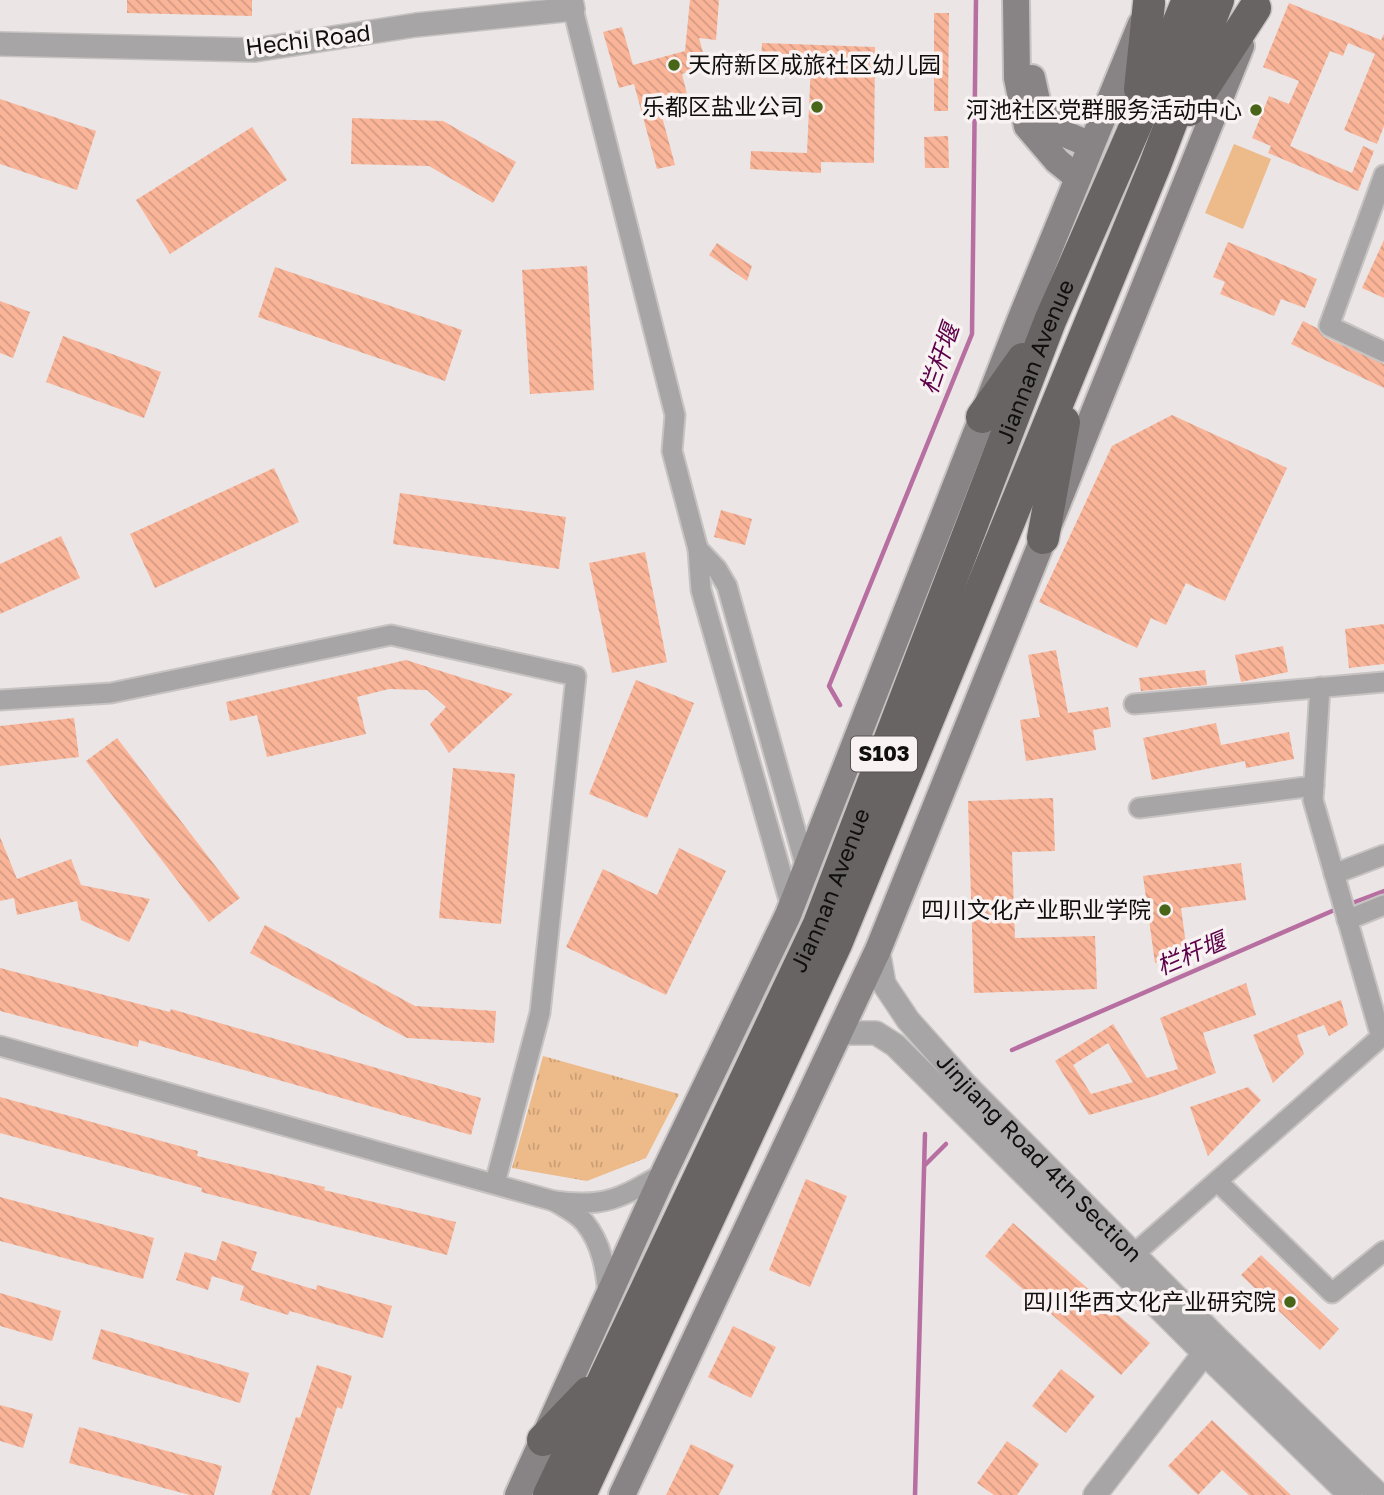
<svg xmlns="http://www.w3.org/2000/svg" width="1384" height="1495" viewBox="0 0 1384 1495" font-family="'Golos Text','Noto Sans SC',sans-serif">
<defs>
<pattern id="grass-tufts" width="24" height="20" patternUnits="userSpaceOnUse" patternTransform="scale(1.75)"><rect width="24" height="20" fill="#edba8a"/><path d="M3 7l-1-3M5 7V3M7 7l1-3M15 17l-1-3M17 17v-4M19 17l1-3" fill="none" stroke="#ca9f76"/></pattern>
<pattern id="building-back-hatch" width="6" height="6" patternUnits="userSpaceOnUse" patternTransform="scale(1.75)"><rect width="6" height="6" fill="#fab599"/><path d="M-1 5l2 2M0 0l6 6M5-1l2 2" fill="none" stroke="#d59a83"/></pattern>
</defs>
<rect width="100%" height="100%" fill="#ebe5e5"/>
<polygon fill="url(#grass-tufts)" points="543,1056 679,1094 646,1158 587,1181 512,1168"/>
<polygon fill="#edba8a" points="1234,144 1271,159 1243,229 1205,213"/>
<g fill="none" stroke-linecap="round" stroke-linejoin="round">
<g stroke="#b76fa1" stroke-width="4.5">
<polyline points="840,705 829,686 972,334 976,0"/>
<polyline points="1347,905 1384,891"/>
<polyline points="1012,1050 1339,908"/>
<polyline points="925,1165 946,1144"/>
<polyline points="915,1495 925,1134"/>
</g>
</g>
<g fill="url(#building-back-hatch)" fill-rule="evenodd">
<polygon points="127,0 252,0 252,16 127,13"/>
<polygon points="690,0 719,0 716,40 699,38 707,67 682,74 689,102 660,109 675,165 657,169 634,84 619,88 603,32 622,27 633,65 685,51"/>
<polygon points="1289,3 1381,40 1384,34 1384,126 1377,144 1344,130 1375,54 1348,43 1343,56 1330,51 1290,146 1352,173 1363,146 1374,151 1358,191 1268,153 1271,146 1252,138 1269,96 1289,104 1299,81 1263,67"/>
<polygon points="934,13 949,13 948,111 934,111"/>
<polygon points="762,43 875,47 874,163 821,162 821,173 750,169 751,151 807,153 811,63 761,60"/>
<polygon points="0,99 96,131 77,190 0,164"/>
<polygon points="352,118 443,121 516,162 493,203 429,166 351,164"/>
<polygon points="252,127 287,180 170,254 136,200"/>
<polygon points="948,136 949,168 925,168 924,137"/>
<polygon points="1384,240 1384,298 1362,288"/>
<polygon points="1228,242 1317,279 1305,308 1281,299 1274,316 1220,294 1225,282 1213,277"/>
<polygon points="717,243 752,266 747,281 709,255"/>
<polygon points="587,266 594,390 530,394 522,270"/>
<polygon points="275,267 462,330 445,381 258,317"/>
<polygon points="0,301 30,312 13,358 0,353"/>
<polygon points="1303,321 1317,328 1324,337 1384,364 1384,388 1291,344"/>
<polygon points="63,336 161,372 144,418 46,382"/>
<polygon points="1172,415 1287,468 1225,601 1186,583 1166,625 1151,618 1137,648 1039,602 1112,446"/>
<polygon points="274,468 299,522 155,588 130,534"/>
<polygon points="400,493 566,517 559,569 393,544"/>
<polygon points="721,510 752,519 745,545 714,537"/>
<polygon points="61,536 80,578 0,614 0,564"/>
<polygon points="645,552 667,662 612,673 589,563"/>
<polygon points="1384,624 1384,664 1349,668 1345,629"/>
<polygon points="1283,646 1288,672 1241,682 1235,655"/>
<polygon points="1056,650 1068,713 1108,707 1111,727 1093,730 1096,750 1026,761 1020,720 1040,717 1028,655"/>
<polygon points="406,660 513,694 449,753 430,724 446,707 427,690 389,689 357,697 366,734 267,757 257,715 230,721 226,702"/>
<polygon points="1205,670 1207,685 1141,691 1139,678"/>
<polygon points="636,680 694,703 647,818 589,794"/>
<polygon points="74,718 79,757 0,766 0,726"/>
<polygon points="1216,723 1221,745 1289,732 1294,759 1246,768 1245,761 1152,780 1143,738"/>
<polygon points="117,738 240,898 209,922 86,761"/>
<polygon points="453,768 515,774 501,924 439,918"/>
<polygon points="1053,798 1055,851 1012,852 1015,938 1095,936 1097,989 974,993 968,801"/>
<polygon points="0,837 17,879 71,859 81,885 150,899 129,942 81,920 77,901 17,915 14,898 0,901"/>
<polygon points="679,848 726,871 666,995 566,947 603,869 657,895"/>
<polygon points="1241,863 1246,900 1181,908 1188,959 1155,963 1143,876"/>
<polygon points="265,925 415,1006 496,1011 494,1043 407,1038 250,953"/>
<polygon points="0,968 170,1012 171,1009 481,1098 471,1135 139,1040 138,1047 0,1011"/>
<path d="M1246,983L1256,1015L1203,1033L1216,1073L1155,1096L1089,1115L1055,1061L1113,1024L1147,1078L1178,1069L1160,1018ZM1108,1043L1133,1082L1091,1094L1073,1065Z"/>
<polygon points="1341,1000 1348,1025 1329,1036 1324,1025 1297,1035 1304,1054 1273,1083 1253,1035"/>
<polygon points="1248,1087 1261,1100 1208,1156 1190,1107"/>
<polygon points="0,1097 198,1151 197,1156 325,1187 324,1190 456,1222 447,1255 201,1192 202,1188 0,1133"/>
<polygon points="806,1179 847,1196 810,1287 769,1270"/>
<polygon points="0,1197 154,1238 143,1279 0,1241"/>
<polygon points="1013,1223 1150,1343 1121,1375 985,1256"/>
<polygon points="222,1241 257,1252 251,1270 316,1290 317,1285 392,1306 383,1338 290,1311 288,1315 240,1300 244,1286 212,1276 208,1290 176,1280 185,1252 216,1261"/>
<polygon points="1261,1255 1339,1329 1320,1350 1241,1275"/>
<polygon points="0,1293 61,1311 52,1341 0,1326"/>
<polygon points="733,1326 776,1347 751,1398 708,1377"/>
<polygon points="101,1329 249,1373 240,1403 92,1359"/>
<polygon points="317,1365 352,1376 342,1409 337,1407 310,1495 271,1495 296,1417 300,1418"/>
<polygon points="1061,1369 1095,1396 1066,1433 1032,1406"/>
<polygon points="0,1405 33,1414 23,1448 0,1441"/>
<polygon points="1212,1420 1291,1495 1249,1495 1222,1470 1198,1495 1168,1466"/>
<polygon points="79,1427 222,1466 214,1495 190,1495 69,1463"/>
<polygon points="1007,1441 1039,1464 1017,1495 994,1495 977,1483"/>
<polygon points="691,1444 734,1465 719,1495 666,1495"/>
</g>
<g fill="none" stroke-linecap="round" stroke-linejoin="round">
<defs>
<g id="minor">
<polyline points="573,9 675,415 672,451 698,549"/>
<polyline points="1384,175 1329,326 1384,352"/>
<polyline points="0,700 111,693 391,635 576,676 540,1013 495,1183"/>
<polyline points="1134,704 1384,682"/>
<polyline points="1139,808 1314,786"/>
<polyline points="1334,874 1384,855"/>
<polyline points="791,907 701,590 698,549 717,569 727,586 806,868"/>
<polyline points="1347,920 1384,905"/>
<polyline points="0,1046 554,1201"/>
<polyline points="1218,1182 1332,1293 1384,1251"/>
<polyline points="1134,1254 1381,1037 1313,800 1320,687"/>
<path d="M608,1295C606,1270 602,1244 585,1223C578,1214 564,1207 554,1201C605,1208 621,1198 664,1173"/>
</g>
<g id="tertiary">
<polyline points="0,44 255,50 416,25 573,9 571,0"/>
<path id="s1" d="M878,950L884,984L908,1020L965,1084L1217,1338L1379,1495"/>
<polyline points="838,1033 876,1033 895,1045 1204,1353 1350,1495"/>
<polyline points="1095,1495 1213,1342"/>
</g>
<g id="secondary">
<polyline points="1016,0 1017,78 1027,126 1057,161 1078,178"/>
<polyline points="1032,78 1038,105 1060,132 1091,145"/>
<polyline points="518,1495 664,1173 788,915 1021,318 1141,24"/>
<polyline points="622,1495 878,950 1241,46"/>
</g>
<g id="trunk">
<polyline points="1140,89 1149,3"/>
<polyline points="1189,110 1255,8"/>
<polyline points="982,417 1023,359"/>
<polyline points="1043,538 1064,422"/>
<polyline points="543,1440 588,1393"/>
<path id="s2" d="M549,1495L819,924L1050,321L1135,127L1188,0"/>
<polyline points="580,1495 836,944 1155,165 1218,0"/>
</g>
</defs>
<use href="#minor" stroke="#c8c3c3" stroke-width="23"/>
<use href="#tertiary" stroke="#c8c3c3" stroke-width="26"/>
<use href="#secondary" stroke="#c8c3c3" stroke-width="30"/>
<use href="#trunk" stroke="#c8c3c3" stroke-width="35"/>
<use href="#minor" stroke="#a7a5a5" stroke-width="19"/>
<use href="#tertiary" stroke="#a7a5a5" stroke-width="23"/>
<use href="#secondary" stroke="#888485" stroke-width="26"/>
<use href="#trunk" stroke="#686464" stroke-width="32"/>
</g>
<g fill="#486518" stroke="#f8f3f2" stroke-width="2.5">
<circle cx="674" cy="65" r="7"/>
<circle cx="817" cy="107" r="7"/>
<circle cx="1256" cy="110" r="7"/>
<circle cx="1165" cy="910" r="7"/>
<circle cx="1290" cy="1302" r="7"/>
</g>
<g text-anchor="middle" stroke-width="7" stroke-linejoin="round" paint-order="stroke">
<rect fill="#f8f3f2" stroke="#565352" stroke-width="2" x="851" y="736.5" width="66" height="35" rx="5"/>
<g font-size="21" font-weight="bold" fill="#100e0e">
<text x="884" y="761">S103</text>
</g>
<g font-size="23" fill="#100e0e" stroke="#f8f3f2">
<text transform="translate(308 40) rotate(-7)" y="8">Hechi Road</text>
<text dy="8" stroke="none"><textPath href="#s2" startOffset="1234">Jiannan Avenue</textPath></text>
<text dy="8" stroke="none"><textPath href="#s2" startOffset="667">Jiannan Avenue</textPath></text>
<text dy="8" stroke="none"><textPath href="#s1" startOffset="268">Jinjiang Road 4th Section</textPath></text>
</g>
<g font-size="23" fill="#100e0e" stroke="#f8f3f2" text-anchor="end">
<text x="688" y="73" text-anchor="start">天府新区成旅社区幼儿园</text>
<text x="803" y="115">乐都区盐业公司</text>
<text x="1242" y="118">河池社区党群服务活动中心</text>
<text x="1151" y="918">四川文化产业职业学院</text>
<text x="1276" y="1310">四川华西文化产业研究院</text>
</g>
<g font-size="24" font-style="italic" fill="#5c0049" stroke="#f8f3f2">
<text transform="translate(940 359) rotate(-71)" y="8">栏杆堰</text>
<text transform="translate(1191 954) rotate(-23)" y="8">栏杆堰</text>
</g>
</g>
</svg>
